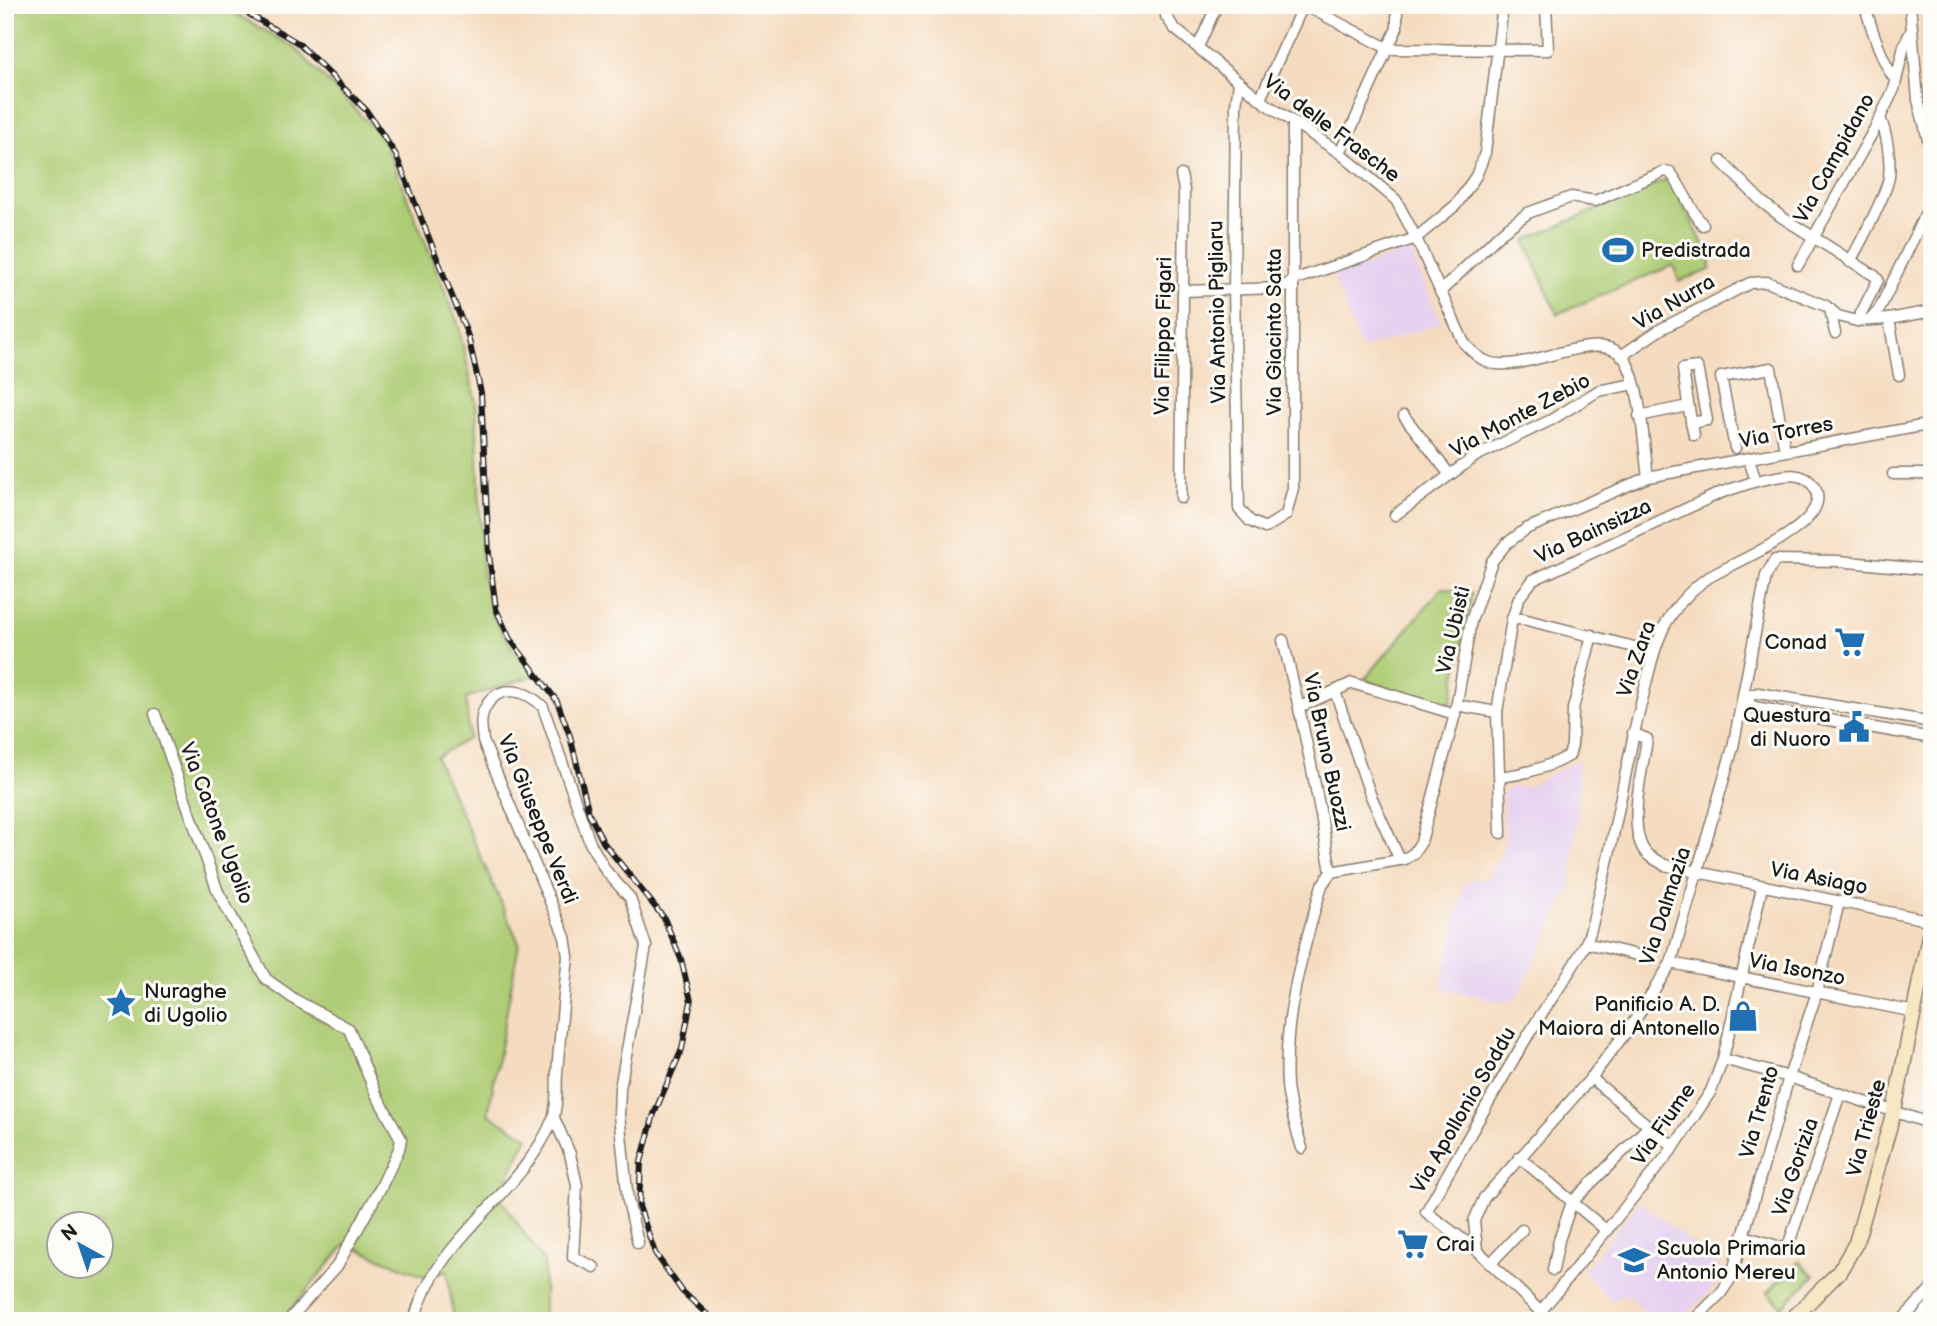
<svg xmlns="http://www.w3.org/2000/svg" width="1937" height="1326" viewBox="0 0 1937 1326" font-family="'Balsamiq Sans',sans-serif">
<rect width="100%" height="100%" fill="#fdfcf7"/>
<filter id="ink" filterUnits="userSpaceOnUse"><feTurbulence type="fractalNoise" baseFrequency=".0143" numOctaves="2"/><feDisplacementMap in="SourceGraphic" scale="14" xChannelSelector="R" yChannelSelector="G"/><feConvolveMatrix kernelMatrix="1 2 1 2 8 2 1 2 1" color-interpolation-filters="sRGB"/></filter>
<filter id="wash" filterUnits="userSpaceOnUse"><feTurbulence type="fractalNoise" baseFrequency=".00686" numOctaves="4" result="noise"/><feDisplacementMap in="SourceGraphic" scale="28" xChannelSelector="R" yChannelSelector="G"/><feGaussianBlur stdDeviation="1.57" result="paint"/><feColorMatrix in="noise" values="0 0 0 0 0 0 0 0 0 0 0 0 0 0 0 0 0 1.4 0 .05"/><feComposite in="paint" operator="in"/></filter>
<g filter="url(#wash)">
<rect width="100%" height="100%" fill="#f5dbbf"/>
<g fill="#e6d2f0">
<polygon points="1408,251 1411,253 1441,323 1361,350 1334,276"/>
<polygon points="1579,759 1578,819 1570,887 1519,995 1509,1002 1500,1002 1441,987 1465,882 1488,878 1505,846 1503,793 1510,787 1530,786"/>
<polygon points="1640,1201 1725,1271 1722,1279 1681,1321 1653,1321 1627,1294 1624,1297 1621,1294 1614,1302 1583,1272"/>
</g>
<g fill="#aecc74" stroke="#657448" stroke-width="2" fill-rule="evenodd">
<path d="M5,5H220L294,47L383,138L458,323L476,403L482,569L493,617L514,651L536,675L466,698L469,738L436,757L519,943L488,1114L528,1137L499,1196L544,1262V1321H454L447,1270L428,1278L346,1244L281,1321H39L5,1312ZM60,1224H102V1266H60Z"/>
<polygon points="1670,178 1711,260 1710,270 1679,281 1673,265 1557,314 1525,240"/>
<polygon points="1442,588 1472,593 1450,709 1364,680"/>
<polygon points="1799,1261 1814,1276 1782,1307 1768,1292"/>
</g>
</g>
<g filter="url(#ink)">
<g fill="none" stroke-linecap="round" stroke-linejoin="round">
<defs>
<polyline id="pedestrian" points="1926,569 1932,518"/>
<g id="minor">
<path d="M1166,5V16L1174,28L1266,104L1340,153L1396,200L1416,238L1464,343C1471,351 1478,358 1488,362C1525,376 1603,322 1626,361C1642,391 1643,443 1648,477"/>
<polyline points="1283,5 1312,9 1389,49 1548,50 1546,5"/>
<path d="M1865,5C1869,22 1885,70 1896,80"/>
<polyline points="1910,5 1918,100 1932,155"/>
<polyline points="1198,47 1217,5"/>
<polyline points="1239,83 1236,105 1234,290 1239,509 1250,521 1265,528 1286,515 1293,488 1293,124"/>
<polyline points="1260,99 1302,8"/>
<polyline points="1340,153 1397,28 1397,5"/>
<polyline points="1721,161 1762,202 1783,218 1875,276 1878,280 1857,321"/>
<path d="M1850,262C1860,243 1886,196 1889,177C1891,159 1887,134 1880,118"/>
<polyline points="1798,265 1875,128 1894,89 1904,46 1912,29"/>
<polyline points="1183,291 1283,288 1293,280 1416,238 1456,205 1476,176 1485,153 1503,5"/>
<path d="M1440,292L1502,232L1528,213L1571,197L1595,201L1665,171L1670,172C1683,188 1689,208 1703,225"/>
<polyline points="1830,309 1835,333"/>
<polyline points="1871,319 1879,310 1932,200"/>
<polyline points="1889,319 1899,375"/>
<polyline points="1621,356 1661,329 1750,283 1767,282 1826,306 1838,316 1857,321 1889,319 1932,311"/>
<polyline points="1404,416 1450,475"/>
<polyline points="1639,416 1688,406"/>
<path d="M1691,423L1707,420L1697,367L1683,369C1686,391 1689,413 1694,435"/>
<polyline points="1735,448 1721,377 1771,368 1785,451"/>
<polyline points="1893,474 1932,474"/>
<polyline points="1181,498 1184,190 1181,175"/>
<polyline points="1395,515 1476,456 1551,420 1598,391 1634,384"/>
<polyline points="1512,619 1523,619 1654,652"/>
<path d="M1283,640C1302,717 1318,794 1331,872"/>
<polyline points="1335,691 1370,794 1400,860"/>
<polyline points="1743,698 1754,707 1932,738"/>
<polyline points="1743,698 1758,693 1932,722"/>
<polyline points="1456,705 1497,712"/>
<polyline points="1300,707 1352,683 1455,714"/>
<polyline points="155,714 218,892 266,979 297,1001 349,1029 376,1094 401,1139 399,1149 381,1187 337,1266 288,1321"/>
<path d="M1633,733L1647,739C1643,768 1626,829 1646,853C1650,858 1659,861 1664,865L1932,921"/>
<path d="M1500,777C1526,774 1546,768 1569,756L1572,745L1573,709L1592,635"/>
<polyline points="1501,833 1497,712 1512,619 1519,598 1533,580 1720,493 1756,481"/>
<polyline points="1586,943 1650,958"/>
<polyline points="1671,963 1915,1012"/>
<polyline points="1723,1059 1789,1077 1932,1124"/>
<polyline points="1591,1078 1674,1147"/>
<polyline points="554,1118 570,1154 577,1185 573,1257 594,1267"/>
<path d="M1302,1148C1296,1128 1289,1107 1287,1085C1283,1017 1303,950 1322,885L1331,872L1405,859L1414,853L1421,842L1455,714L1471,621L1492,561L1506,544L1526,529L1648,477L1932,424"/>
<polyline points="1519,1157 1607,1231"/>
<polyline points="1744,1236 1787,1249 1840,1094"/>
<polyline points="1477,1250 1474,1221 1484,1198 1591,1078 1633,1023 1671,963 1733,747 1766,576 1775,560 1838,561 1932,570"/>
<polyline points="1490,1264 1522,1230"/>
<polyline points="1553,1270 1559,1240 1572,1202 1650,1125"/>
<polyline points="1541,1311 1674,1147 1711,1091 1723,1059 1762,887"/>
<path d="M414,1321C434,1239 520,1197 552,1121C558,1107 556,1088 557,1073C560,1034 564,995 568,956L565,937L483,741C482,730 479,718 485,708C499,682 527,690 543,707L590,843L606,871L630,898L646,946L620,1088L619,1115L628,1201L638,1243"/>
<path d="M1550,1321L1477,1250L1426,1212C1461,1151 1495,1089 1532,1029C1548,1002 1573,970 1586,943C1593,928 1595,909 1600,892C1617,827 1626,761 1643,696C1649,672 1654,647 1665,625C1674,608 1688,593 1703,581C1726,564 1838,525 1814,487C1802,467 1774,478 1756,481L1749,460"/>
<polyline points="1693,1321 1721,1293 1731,1278 1789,1077 1817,992 1839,902"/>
<polyline points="1901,1321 1932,1288"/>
<polyline points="1917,1321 1932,1304"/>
</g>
<polyline id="secondary" points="1790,1321 1839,1272 1856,1243 1894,1111 1932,921"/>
</defs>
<use href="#pedestrian" stroke="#887c6e" stroke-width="10"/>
<use href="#minor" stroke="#887c6e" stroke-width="13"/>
<use href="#secondary" stroke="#887c6e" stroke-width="17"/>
<use href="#pedestrian" stroke="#fff" stroke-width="8"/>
<use href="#minor" stroke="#fff" stroke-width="10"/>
<use href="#secondary" stroke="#f7e8c3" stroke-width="14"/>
<defs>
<polyline id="rail" points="233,5 298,43 366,110 396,155 468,336 481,393 489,555 496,609 510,639 557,701 570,736 589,813 603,842 664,918 681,959 691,1001 682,1049 654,1114 641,1162 639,1206 655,1253 682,1291 714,1321"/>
</defs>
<use href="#rail" stroke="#1c1c1c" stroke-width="6"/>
<use href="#rail" stroke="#fdfcf7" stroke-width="3.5" stroke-dasharray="10" stroke-linecap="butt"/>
</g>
</g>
<defs>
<symbol id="stadium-bare" viewBox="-9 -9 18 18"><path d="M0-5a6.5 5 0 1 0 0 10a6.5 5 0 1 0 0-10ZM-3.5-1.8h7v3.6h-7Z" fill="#1f6fb2" stroke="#fdfcf7" stroke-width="2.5" paint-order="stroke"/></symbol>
<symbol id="supermarket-bare" viewBox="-9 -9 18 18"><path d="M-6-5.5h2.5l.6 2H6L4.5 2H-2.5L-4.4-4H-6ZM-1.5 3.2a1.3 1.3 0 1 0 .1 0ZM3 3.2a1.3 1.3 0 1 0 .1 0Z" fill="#1f6fb2" stroke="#fdfcf7" stroke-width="2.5" paint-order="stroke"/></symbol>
<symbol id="civic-bare" viewBox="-9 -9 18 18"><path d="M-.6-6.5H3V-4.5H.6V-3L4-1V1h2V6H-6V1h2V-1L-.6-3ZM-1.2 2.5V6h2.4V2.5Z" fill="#1f6fb2" stroke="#fdfcf7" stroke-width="2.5" paint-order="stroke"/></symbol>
<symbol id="sight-bare" viewBox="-9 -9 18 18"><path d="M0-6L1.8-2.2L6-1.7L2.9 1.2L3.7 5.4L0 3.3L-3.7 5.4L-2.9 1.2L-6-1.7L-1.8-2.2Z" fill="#1f6fb2" stroke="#fdfcf7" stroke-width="2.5" paint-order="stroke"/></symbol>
<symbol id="shop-bare" viewBox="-9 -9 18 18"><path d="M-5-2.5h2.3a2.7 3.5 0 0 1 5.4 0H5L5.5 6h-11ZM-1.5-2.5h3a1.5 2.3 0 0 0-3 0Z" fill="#1f6fb2" stroke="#fdfcf7" stroke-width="2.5" paint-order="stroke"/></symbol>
<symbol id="school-bare" viewBox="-9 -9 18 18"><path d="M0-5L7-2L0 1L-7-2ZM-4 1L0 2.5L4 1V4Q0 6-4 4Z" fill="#1f6fb2" stroke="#fdfcf7" stroke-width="2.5" paint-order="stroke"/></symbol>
</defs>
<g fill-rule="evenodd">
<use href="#stadium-bare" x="1596" y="228" width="44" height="44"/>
<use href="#supermarket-bare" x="1828" y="620" width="44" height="44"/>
<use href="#civic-bare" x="1832" y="705" width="44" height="44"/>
<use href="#sight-bare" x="99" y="981" width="44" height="44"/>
<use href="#shop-bare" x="1721" y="994" width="44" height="44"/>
<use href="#supermarket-bare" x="1391" y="1222" width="44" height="44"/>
<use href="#school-bare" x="1612" y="1238" width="44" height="44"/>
</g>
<g text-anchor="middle" stroke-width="6" stroke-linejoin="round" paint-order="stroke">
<g font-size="21" fill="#1c1c1c" stroke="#fdfcf7">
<text transform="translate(1332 128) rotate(37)" y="7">Via delle Frasche</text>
<text transform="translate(1834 158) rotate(-61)" y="7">Via Campidano</text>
<text transform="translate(1674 302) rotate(-30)" y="7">Via Nurra</text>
<text transform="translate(1217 312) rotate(-91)" y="7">Via Antonio Pigliaru</text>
<text transform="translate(1274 332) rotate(-90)" y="7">Via Giacinto Satta</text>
<text transform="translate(1163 336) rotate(-89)" y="7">Via Filippo Figari</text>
<text transform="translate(1520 415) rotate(-28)" y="7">Via Monte Zebio</text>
<text transform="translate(1786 432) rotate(-11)" y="7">Via Torres</text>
<text transform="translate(1593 531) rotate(-25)" y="7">Via Bainsizza</text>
<text transform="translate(1453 630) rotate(-77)" y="7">Via Ubisti</text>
<text transform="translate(1636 659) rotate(-71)" y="7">Via Zara</text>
<text transform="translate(1327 752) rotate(78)" y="7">Via Bruno Buozzi</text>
<text transform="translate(538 819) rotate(68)" y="7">Via Giuseppe Verdi</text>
<text transform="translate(217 823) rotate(69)" y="7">Via Catone Ugolio</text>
<text transform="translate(1819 878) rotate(11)" y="7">Via Asiago</text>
<text transform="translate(1665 906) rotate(-72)" y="7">Via Dalmazia</text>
<text transform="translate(1797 969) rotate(11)" y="7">Via Isonzo</text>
<text transform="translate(1463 1110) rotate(-60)" y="7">Via Apollonio Soddu</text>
<text transform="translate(1759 1112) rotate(-74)" y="7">Via Trento</text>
<text transform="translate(1663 1124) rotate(-55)" y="7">Via Fiume</text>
<text transform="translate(1866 1128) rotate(-75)" y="7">Via Trieste</text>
<text transform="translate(1795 1167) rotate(-71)" y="7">Via Gorizia</text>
</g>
<g font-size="21" fill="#1c1c1c" stroke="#fdfcf7" text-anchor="start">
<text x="1641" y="257">Predistrada</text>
<text x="1827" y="649" text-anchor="end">Conad</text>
<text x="1831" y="722" text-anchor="end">Questura<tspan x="1831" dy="24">di Nuoro</tspan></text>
<text x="144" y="998">Nuraghe<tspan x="144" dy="24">di Ugolio</tspan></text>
<text x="1720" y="1011" text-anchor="end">Panificio A. D.<tspan x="1720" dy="24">Maiora di Antonello</tspan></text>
<text x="1436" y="1251">Crai</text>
<text x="1657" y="1255">Scuola Primaria<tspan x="1657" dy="24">Antonio Mereu</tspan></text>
</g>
</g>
<rect width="1937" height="1326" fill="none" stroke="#fdfcf7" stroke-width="28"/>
<g transform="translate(80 1245) rotate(320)"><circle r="33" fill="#fdfcf7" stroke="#a3a29f" stroke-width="2"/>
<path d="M0-5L12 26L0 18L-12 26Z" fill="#1f6fb2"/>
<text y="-10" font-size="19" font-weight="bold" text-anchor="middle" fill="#1c1c1c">N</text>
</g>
</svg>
